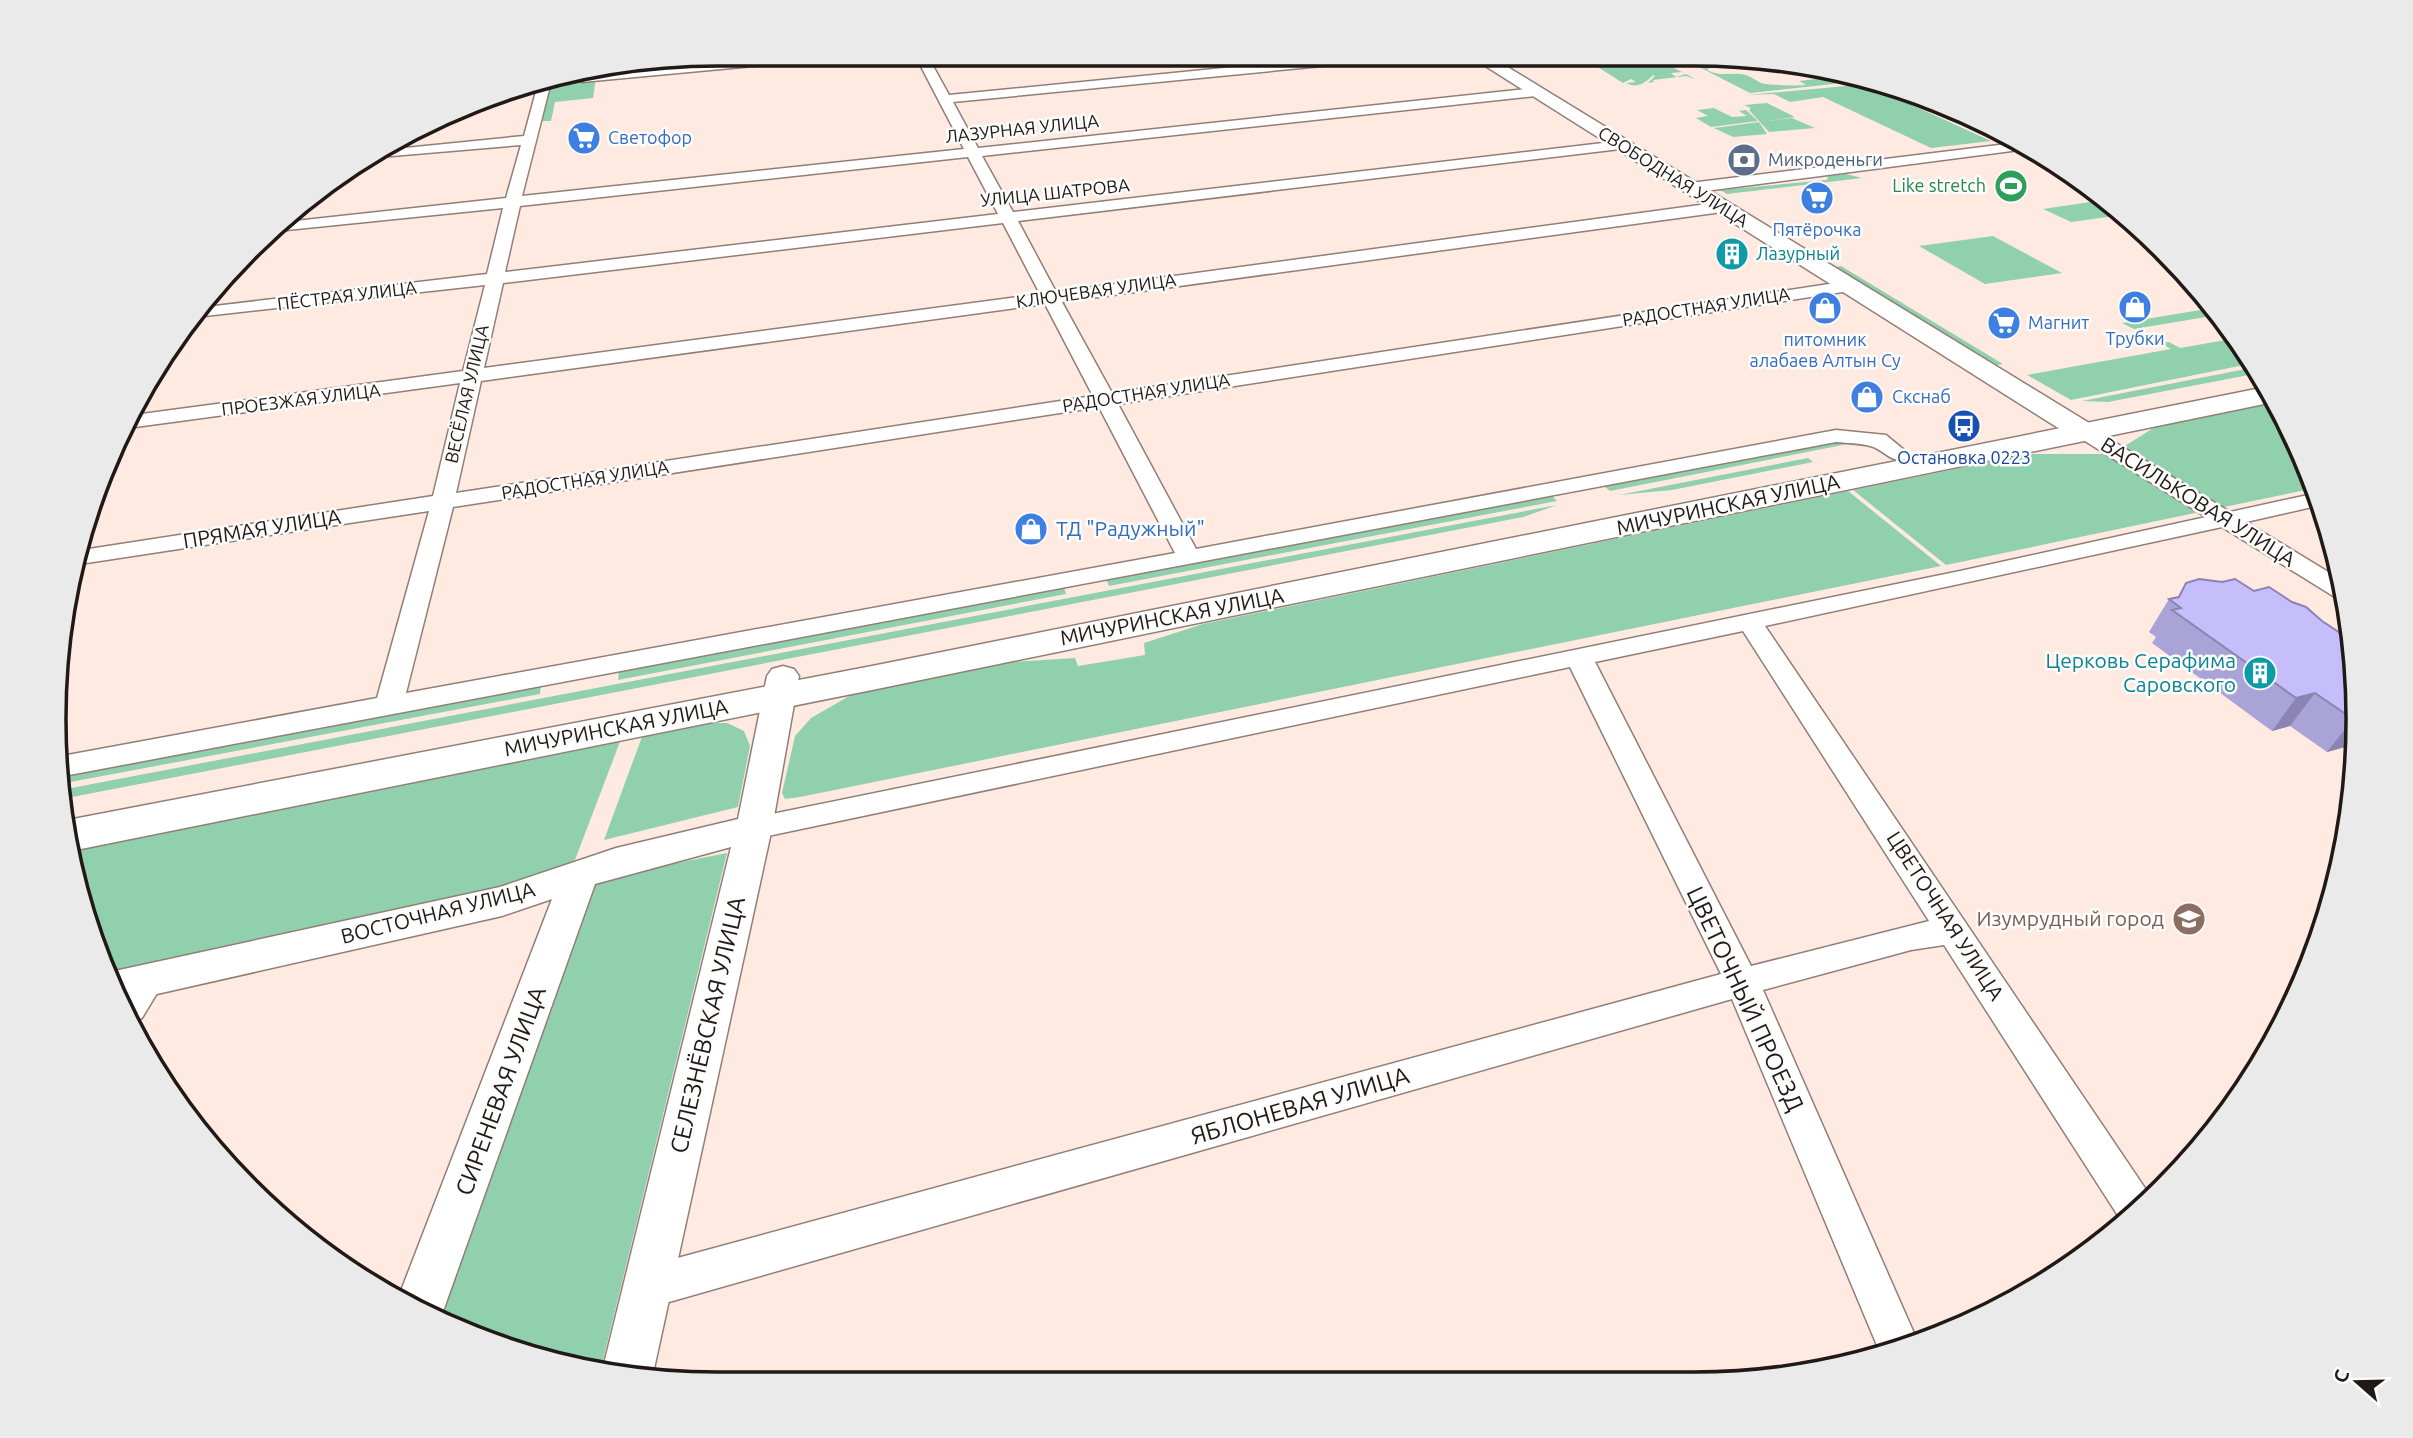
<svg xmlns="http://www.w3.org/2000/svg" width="2413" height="1438" viewBox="0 0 2413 1438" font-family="Ubuntu,sans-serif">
<rect width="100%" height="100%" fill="#ffeae2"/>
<g fill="#90d0ad">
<path d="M1658,60L1682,72L1671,73L1676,77L1686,74L1695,79L1686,76L1653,80L1654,82L1648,83L1655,76L1653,75C1646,83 1636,89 1626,83L1636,82L1631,79L1623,83L1596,66C1617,64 1636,66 1659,63L1656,61Z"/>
<path d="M1699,67L1710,68L1707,70C1723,78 1731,71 1746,75C1751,77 1757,81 1761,83C1766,85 1799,86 1806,85L1799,81L1841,76L1838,78L1852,80L1847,78L1869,82L1868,85L1991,141L1931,148L1823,97L1790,102L1774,94L1747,95L1846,86L1842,83L1750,93Z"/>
<polygon points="596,77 593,98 555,102 551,121 541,121 551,84 563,80"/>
<polygon points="1767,103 1795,117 1769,121 1792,118 1815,128 1769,132 1749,110 1751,108 1744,105"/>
<polygon points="1714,108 1732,117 1747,116 1739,111 1746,110 1758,121 1711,127 1696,118 1708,116 1697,110"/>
<polygon points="1759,122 1767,134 1733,137 1714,128"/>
<polygon points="1846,174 1862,178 1727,194 1720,190 1827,180 1828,176"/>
<polygon points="2104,200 2122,215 2071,222 2043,209"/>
<polygon points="1993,236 2062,273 1985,284 1919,246"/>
<polygon points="1841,266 2003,364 1997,365 1834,267"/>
<polygon points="2212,308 2218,315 2134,329 2122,323"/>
<polygon points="2237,338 2254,363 2071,400 2027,375 2171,349 2160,343 2169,342 2180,348"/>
<polygon points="2256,367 2259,373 2108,402 2082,401"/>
<polygon points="2275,403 2308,465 2315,488 1946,565 1853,490 2029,454 2112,454 2155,427"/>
<polygon points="1850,440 1858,442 1610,491 1604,486"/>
<polygon points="1808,458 1813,462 1672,490 1619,495"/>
<polygon points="1848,491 1941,566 800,797 785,799 782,793 795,736 811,718 851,695 1010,662 1075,658 1078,666 1145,655 1144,643 1203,624"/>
<polygon points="1552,496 1557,501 1109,586 1106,579"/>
<polygon points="1557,505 1523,517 67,798 66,789"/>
<polygon points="1064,587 1066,594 618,680 619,670"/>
<polygon points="541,684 540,694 65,783 63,772"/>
<polygon points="703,723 727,723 744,731 750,746 738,807 604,840 643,734"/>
<polygon points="621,739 575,860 502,892 112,975 89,932 75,847"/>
<polygon points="727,853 601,1368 505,1348 436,1314 589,880"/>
</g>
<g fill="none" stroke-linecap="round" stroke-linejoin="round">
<defs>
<g id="minor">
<path d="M915,55H927L949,95L1355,55H1400L1394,59L953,102L978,148L1536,88L1543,92L1536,96L982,156L1013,212L1620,141L1627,145L1620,149L1018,221L1056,292L1722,202L1730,207L1722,212L1062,302L1112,393L1849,281L1858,286L1849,291L1118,404L1196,549L1836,430L1886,435L1909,454L1906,459C1889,463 1884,449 1870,446C1860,443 1847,443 1836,442L64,776L62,756L377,698L429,511L80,564L82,550L433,496L460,383L128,428L134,415L463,371L485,285L196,317L206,307L487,274L503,208L277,231L286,222L506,198L521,145L380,157L395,149L524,136L538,84L551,82L522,196L964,149ZM968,157L998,214L505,272L520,206ZM1003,223L1040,294L484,368L503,283ZM1045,304L1093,396L456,493L481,381ZM1099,407L1175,553L406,693L453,507Z"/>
<polygon points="2015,143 2027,149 1690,193 1682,188 1690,183"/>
<path d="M2084,426L2091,428L2230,512L2317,493L2321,505L2246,522L2343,581L2347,601L2338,599L2222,527L1765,626L2151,1197L2124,1225L1944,945L1911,950L1763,990L1917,1340L1881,1355L1732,999L648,1308L633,1302L627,1287L633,1272L648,1266L1721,974L1570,667L754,839L743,836L739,828L743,820L1960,571L2206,517L2077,436L2073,432L2077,428ZM1743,631L1929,921L1751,966L1595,662Z"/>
<polygon points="148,966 160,970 165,980 142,1018 136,1020 121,992 136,970"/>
</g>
<g id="tertiary">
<polygon points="786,54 846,54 839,58 582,82 575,78 639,67"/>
<polygon points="783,666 794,669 799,676 772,828 652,1378 603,1368 731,847 595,884 441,1317 399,1296 552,899 502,916 126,1001 110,972 500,887 616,848 738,819 767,676 772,669"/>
</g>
<polygon id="secondary" points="1468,55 1488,55 2094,426 2099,432 2094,438 2084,441 2074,438"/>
<polygon id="primary" points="2266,387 2274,402 872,690 76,850 71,820 73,819 872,666"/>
</defs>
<use href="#minor" stroke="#917e77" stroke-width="3"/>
<use href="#tertiary" stroke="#917e77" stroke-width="3"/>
<use href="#secondary" stroke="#917e77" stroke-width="3"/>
<use href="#primary" stroke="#917e77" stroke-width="3"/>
<use href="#minor" fill="#fff" fill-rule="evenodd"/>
<use href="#tertiary" fill="#fff" fill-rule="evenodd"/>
<use href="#secondary" fill="#fff" fill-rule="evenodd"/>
<use href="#primary" fill="#fff" fill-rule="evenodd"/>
</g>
<polygon fill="#aaa3d8" points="2186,583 2359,719 2356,744 2327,752 2290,726 2272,731 2152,643 2156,637 2149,632 2169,599 2178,597"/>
<g fill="#8b84b0">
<polygon points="2315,693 2290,726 2272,731 2296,698"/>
<polygon points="2359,718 2356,744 2327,752 2353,719"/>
</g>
<polygon fill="#c6bdfb" stroke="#8b84b0" stroke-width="2" points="2199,579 2222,582 2235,579 2254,591 2269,587 2292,602 2306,607 2322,621 2351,640 2359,718 2353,719 2315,693 2296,698 2172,610 2181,608 2169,599 2179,597 2186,583"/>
<defs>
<symbol id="supermarket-disc" viewBox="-11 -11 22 22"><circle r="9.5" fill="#3f7fe0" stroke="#fcfcfc"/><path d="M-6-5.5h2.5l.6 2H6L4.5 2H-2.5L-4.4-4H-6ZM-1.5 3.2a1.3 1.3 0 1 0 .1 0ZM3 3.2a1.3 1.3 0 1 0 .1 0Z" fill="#fff"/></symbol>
<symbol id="bank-disc" viewBox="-11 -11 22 22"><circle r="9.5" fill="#5c6f8a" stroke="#fcfcfc"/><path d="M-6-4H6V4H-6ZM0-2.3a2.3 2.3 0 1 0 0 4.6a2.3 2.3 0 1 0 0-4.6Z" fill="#fff"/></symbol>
<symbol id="stadium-disc" viewBox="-11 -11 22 22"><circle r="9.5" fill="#2e9e5b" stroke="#fcfcfc"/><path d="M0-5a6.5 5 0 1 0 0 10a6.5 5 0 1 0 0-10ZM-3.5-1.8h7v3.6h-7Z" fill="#fff"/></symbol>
<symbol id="building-disc" viewBox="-11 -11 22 22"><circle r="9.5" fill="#0f9aa8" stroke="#fcfcfc"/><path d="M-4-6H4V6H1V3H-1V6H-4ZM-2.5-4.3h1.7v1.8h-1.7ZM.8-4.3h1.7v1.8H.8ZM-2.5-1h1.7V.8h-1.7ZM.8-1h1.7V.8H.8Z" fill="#fff"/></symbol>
<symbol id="shop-disc" viewBox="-11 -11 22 22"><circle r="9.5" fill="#3f7fe0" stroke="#fcfcfc"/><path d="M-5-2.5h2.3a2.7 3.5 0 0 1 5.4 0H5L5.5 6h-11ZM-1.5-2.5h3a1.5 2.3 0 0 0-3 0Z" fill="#fff"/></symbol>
<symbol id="bus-disc" viewBox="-11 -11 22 22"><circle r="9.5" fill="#1a4fb4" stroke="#fcfcfc"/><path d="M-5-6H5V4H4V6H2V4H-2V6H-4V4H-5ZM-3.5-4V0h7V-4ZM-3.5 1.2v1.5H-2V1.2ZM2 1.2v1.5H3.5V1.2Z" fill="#fff"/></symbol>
<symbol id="school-disc" viewBox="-11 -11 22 22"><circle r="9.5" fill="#8d6e63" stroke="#fcfcfc"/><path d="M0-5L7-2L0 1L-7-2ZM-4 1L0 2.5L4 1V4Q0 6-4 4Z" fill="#fff"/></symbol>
</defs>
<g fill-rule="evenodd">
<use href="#supermarket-disc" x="565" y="119" width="38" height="38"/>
<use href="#bank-disc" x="1725" y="141" width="38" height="38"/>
<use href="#stadium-disc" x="1992" y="167" width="38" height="38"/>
<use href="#supermarket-disc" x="1798" y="179" width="38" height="38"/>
<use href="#building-disc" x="1713" y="235" width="38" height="38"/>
<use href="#shop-disc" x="2116" y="288" width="38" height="38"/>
<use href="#shop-disc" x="1806" y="289" width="38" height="38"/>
<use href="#supermarket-disc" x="1985" y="304" width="38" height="38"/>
<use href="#shop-disc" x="1848" y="378" width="38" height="38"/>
<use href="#bus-disc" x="1945" y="407" width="38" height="38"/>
<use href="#shop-disc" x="1012" y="510" width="38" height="38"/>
<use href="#building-disc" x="2241" y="654" width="38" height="38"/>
<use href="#school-disc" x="2170" y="900" width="38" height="38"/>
</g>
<g text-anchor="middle" stroke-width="5" stroke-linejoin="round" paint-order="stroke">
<g font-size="18" fill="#201916" stroke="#fcfcfc">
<text transform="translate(1022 129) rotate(-6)" y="6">ЛАЗУРНАЯ УЛИЦА</text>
<text transform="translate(1673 177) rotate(32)" y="6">СВОБОДНАЯ УЛИЦА</text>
<text transform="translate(1055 193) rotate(-6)" y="6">УЛИЦА ШАТРОВА</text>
<text transform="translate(1096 291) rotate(-8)" y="6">КЛЮЧЕВАЯ УЛИЦА</text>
<text transform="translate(347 296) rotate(-7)" y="6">ПЁСТРАЯ УЛИЦА</text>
<text transform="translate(1706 307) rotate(-9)" y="6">РАДОСТНАЯ УЛИЦА</text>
<text transform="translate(1146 393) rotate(-9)" y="6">РАДОСТНАЯ УЛИЦА</text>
<text transform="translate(467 394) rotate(-77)" y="6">ВЕСЁЛАЯ УЛИЦА</text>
<text transform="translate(301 400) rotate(-7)" y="6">ПРОЕЗЖАЯ УЛИЦА</text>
<text transform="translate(585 480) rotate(-9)" y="6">РАДОСТНАЯ УЛИЦА</text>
</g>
<g font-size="18" fill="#366cbe" stroke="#fcfcfc" text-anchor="start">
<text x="608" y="144">Светофор</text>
<text x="1817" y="236" text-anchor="middle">Пятёрочка</text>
<text x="2028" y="329">Магнит</text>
<text x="2135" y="345" text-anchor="middle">Трубки</text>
<text x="1825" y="346" text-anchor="middle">питомник<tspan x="1825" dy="21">алабаев Алтын Су</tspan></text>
<text x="1892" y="403">Скснаб</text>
</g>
<g font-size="18" fill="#4e5e75" stroke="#fcfcfc" text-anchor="start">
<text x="1768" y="166">Микроденьги</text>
</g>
<g font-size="18" fill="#27864d" stroke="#fcfcfc" text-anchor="end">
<text x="1986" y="192">Like stretch</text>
</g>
<g font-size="18" fill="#0d838f" stroke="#fcfcfc" text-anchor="start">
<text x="1756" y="260">Лазурный</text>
</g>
<g font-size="18" fill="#164399" stroke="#fcfcfc">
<text x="1964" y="464">Остановка 0223</text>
</g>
<g font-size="21" fill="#201916" stroke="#fcfcfc">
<text transform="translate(2198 502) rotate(32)" y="7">ВАСИЛЬКОВАЯ УЛИЦА</text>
<text transform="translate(1728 505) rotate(-12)" y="7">МИЧУРИНСКАЯ УЛИЦА</text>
<text transform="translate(262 529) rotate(-9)" y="7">ПРЯМАЯ УЛИЦА</text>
<text transform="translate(1172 617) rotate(-11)" y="7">МИЧУРИНСКАЯ УЛИЦА</text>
<text transform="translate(616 728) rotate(-11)" y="7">МИЧУРИНСКАЯ УЛИЦА</text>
<text transform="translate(438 913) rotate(-14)" y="7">ВОСТОЧНАЯ УЛИЦА</text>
<text transform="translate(1945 916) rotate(57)" y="7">ЦВЕТОЧНАЯ УЛИЦА</text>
</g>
<g font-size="21" fill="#366cbe" stroke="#fcfcfc" text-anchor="start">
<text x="1056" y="536">ТД "Радужный"</text>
</g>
<g font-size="21" fill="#0d838f" stroke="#fcfcfc" text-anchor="end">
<text x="2236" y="668">Церковь Серафима<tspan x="2236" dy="24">Саровского</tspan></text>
</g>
<g font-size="21" fill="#785e54" stroke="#fcfcfc" text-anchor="end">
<text x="2164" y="926">Изумрудный город</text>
</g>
<g font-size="24" fill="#201916" stroke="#fcfcfc">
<text transform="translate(1745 999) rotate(65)" y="8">ЦВЕТОЧНЫЙ ПРОЕЗД</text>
<text transform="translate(708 1025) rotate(-77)" y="8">СЕЛЕЗНЁВСКАЯ УЛИЦА</text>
<text transform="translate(501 1091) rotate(-70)" y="8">СИРЕНЕВАЯ УЛИЦА</text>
<text transform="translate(1300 1106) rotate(-16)" y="8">ЯБЛОНЕВАЯ УЛИЦА</text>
</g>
</g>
<path d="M0 0H2413V1438H0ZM718 66H1694A652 652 0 0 1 2346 718V720A652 652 0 0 1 1694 1372H718A652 652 0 0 1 66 720V718A652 652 0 0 1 718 66Z" fill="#eaeaea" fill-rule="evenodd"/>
<path fill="none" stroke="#201916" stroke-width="3.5" d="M718 66H1694A652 652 0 0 1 2346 718V720A652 652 0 0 1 1694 1372H718A652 652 0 0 1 66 720V718A652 652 0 0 1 718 66Z"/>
<g transform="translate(2357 1382) rotate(290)" stroke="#fcfcfc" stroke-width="5" paint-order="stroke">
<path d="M0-5L12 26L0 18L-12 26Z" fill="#201916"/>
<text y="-10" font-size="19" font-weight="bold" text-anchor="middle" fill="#201916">С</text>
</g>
</svg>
